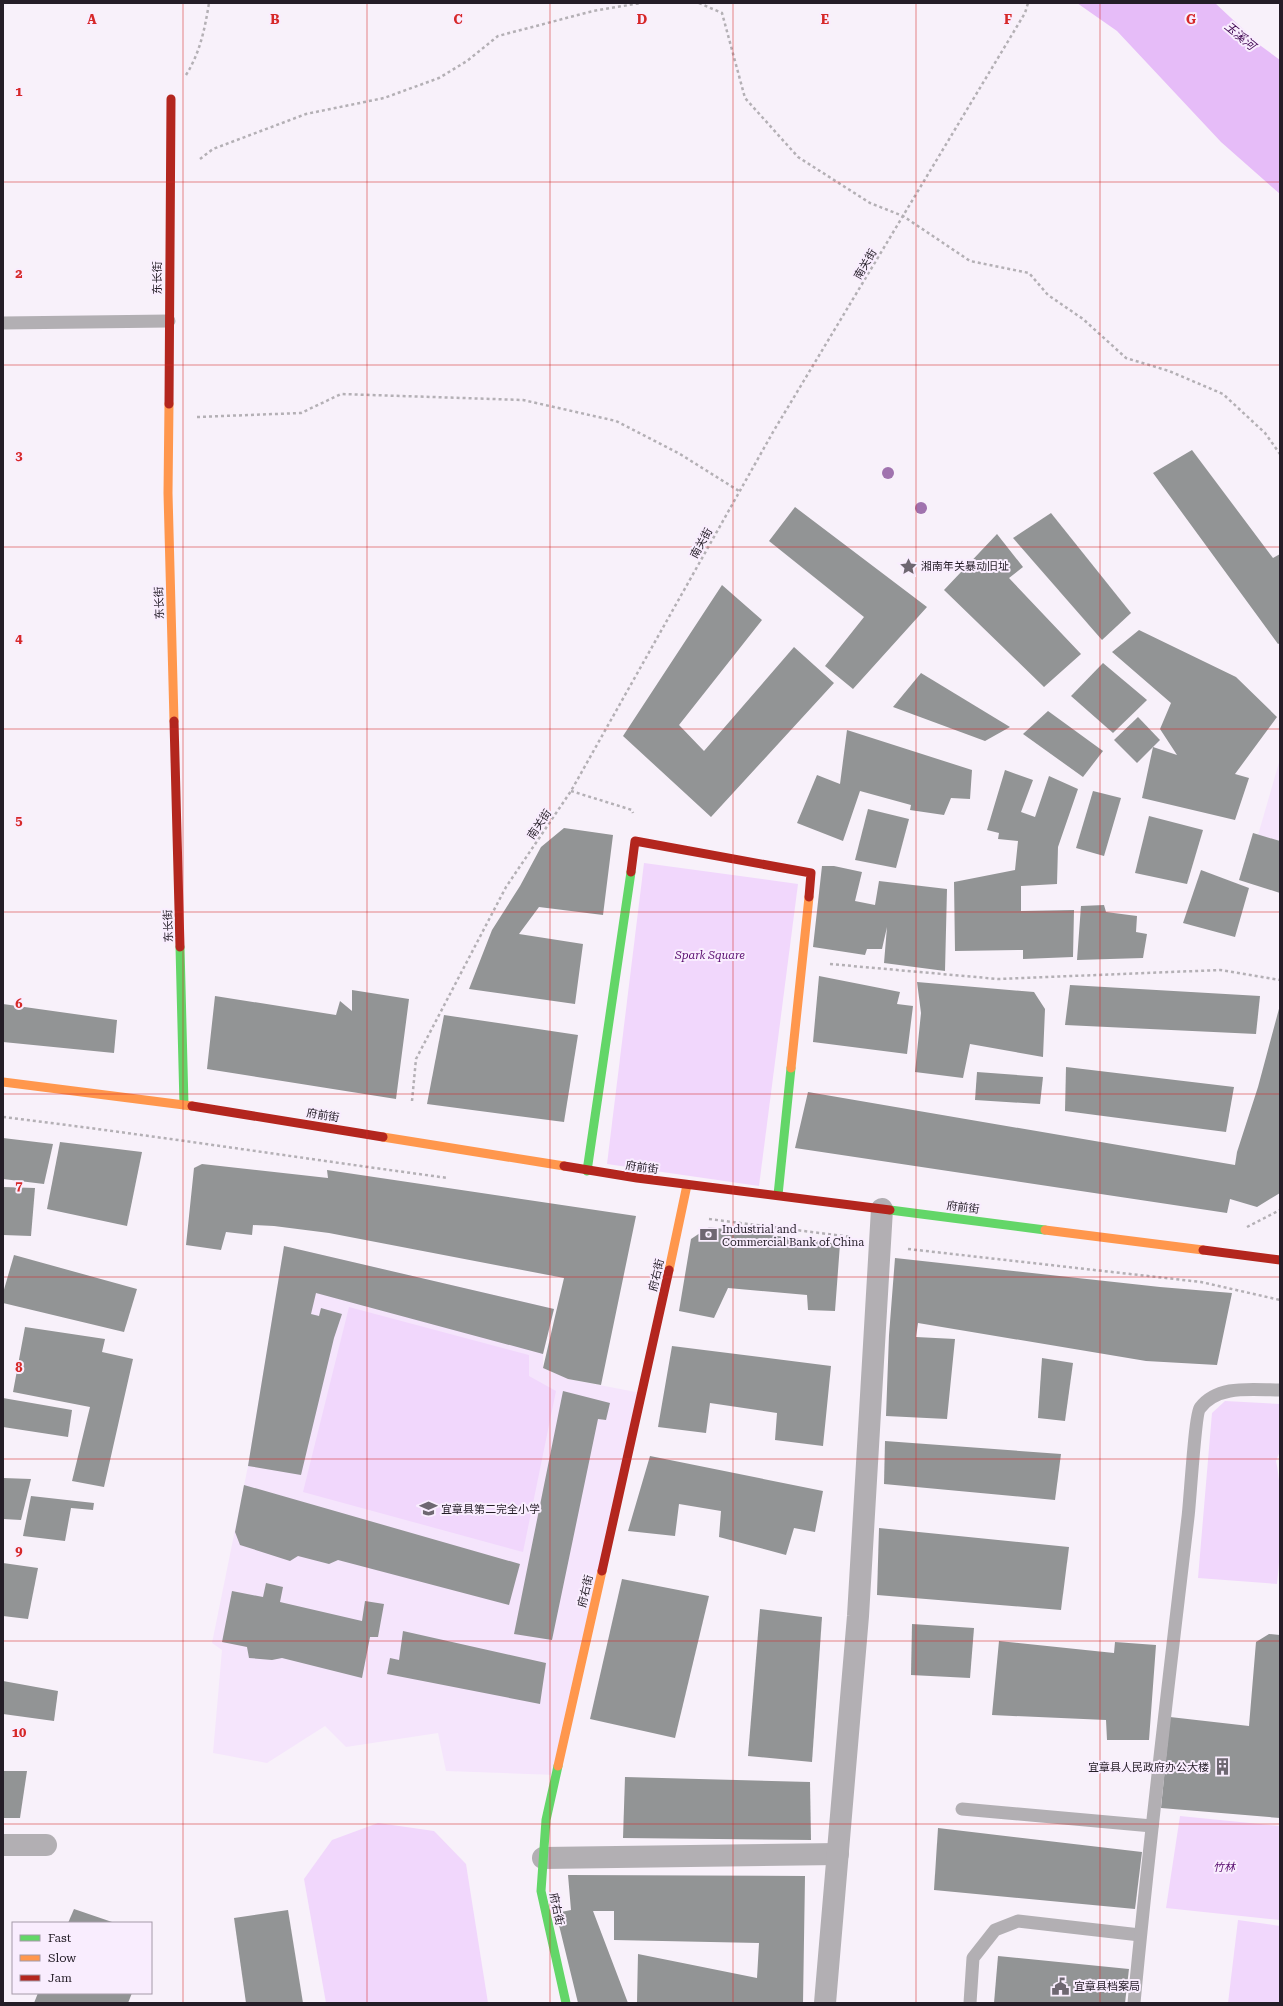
<svg xmlns="http://www.w3.org/2000/svg" width="1283" height="2006" viewBox="0 0 1283 2006" font-family="'Roboto Serif','Noto Sans SC',serif">
<rect width="100%" height="100%" fill="#f8f1fa"/>
<g fill="#f5e5fc">
<polygon points="1280,759 1280,841 1258,835"/>
<polygon points="284,1246 554,1309 543,1354 543,1368 568,1379 641,1393 556,1775 446,1771 438,1733 346,1747 325,1726 267,1763 213,1753 222,1650 212,1643 248,1466"/>
</g>
<g fill="#f1d7fc">
<polygon points="644,863 798,884 759,1186 607,1164"/>
<polygon points="349,1307 529,1355 529,1376 556,1391 523,1552 303,1492"/>
<path d="M1225,1401L1280,1404V1451L1276,1461C1283,1492 1281,1550 1277,1584L1198,1578L1212,1413Z"/>
<polygon points="1180,1816 1280,1826 1280,1920 1166,1908"/>
<polygon points="378,1823 434,1831 466,1864 488,2003 326,2003 304,1879 332,1840"/>
<polygon points="1238,1920 1280,1926 1280,2003 1228,2003"/>
</g>
<polygon fill="#e6bcf8" points="1077,3 1215,3 1261,46 1280,60 1280,194 1221,142 1117,31"/>
<g fill="#929495">
<polygon points="1192,450 1273,558 1280,554 1280,643 1278,644 1153,473"/>
<polygon points="795,507 927,607 853,689 825,666 864,617 769,541"/>
<polygon points="1051,513 1131,613 1102,640 1013,538"/>
<polygon points="997,534 1023,567 1009,578 1081,654 1044,687 944,590"/>
<polygon points="722,585 762,620 679,725 704,751 794,647 834,683 711,817 623,736"/>
<polygon points="1139,630 1236,677 1277,717 1235,774 1249,778 1235,820 1142,798 1153,747 1177,755 1160,729 1171,703 1112,652"/>
<polygon points="1103,663 1147,700 1113,733 1071,696"/>
<polygon points="921,673 1010,727 985,741 893,707"/>
<polygon points="1048,711 1103,751 1083,777 1023,734"/>
<polygon points="1138,717 1160,740 1137,763 1114,740"/>
<polygon points="847,730 972,770 970,799 951,798 944,815 910,810 911,805 860,791 843,841 797,823 817,775 840,784"/>
<polygon points="1005,770 1033,780 1021,812 1035,817 1049,776 1078,789 1058,847 1057,884 1021,886 1021,911 1074,910 1073,957 1023,959 1023,950 955,951 954,882 1015,870 1018,841 998,839 999,833 987,830"/>
<polygon points="1093,791 1121,798 1104,856 1076,848"/>
<polygon points="868,809 909,819 896,868 855,860"/>
<polygon points="1149,816 1203,830 1187,884 1135,873"/>
<polygon points="564,828 613,835 603,915 539,907 519,934 583,944 575,1004 469,989 492,930 520,886 541,847"/>
<polygon points="1253,833 1280,841 1280,893 1239,880"/>
<polygon points="822,866 834,866 862,872 855,901 875,905 879,881 947,889 945,971 884,963 887,927 882,949 867,949 865,955 813,947"/>
<polygon points="1201,870 1249,888 1235,937 1183,923"/>
<polygon points="1104,905 1106,912 1137,916 1136,932 1147,934 1143,958 1077,960 1081,906"/>
<polygon points="819,976 900,992 897,1004 913,1006 907,1054 813,1042"/>
<polygon points="917,982 1034,992 1045,1009 1043,1057 970,1044 963,1078 915,1072 921,1013"/>
<polygon points="1070,985 1260,996 1256,1034 1065,1025"/>
<polygon points="352,990 409,999 396,1099 207,1069 215,996 336,1015 340,1001 352,1011"/>
<polygon points="3,1004 117,1020 114,1053 3,1042"/>
<polygon points="1280,1005 1280,1193 1257,1207 1230,1199 1227,1213 795,1148 808,1092 1235,1165 1237,1152 1258,1087"/>
<polygon points="444,1015 578,1035 564,1122 427,1104"/>
<polygon points="1066,1067 1234,1087 1226,1132 1065,1111"/>
<polygon points="977,1072 1043,1077 1040,1104 975,1100"/>
<polygon points="3,1138 53,1144 44,1184 3,1179"/>
<polygon points="60,1142 142,1152 127,1226 47,1209"/>
<polygon points="202,1164 328,1178 327,1170 636,1216 601,1385 568,1379 543,1368 564,1278 329,1233 274,1226 253,1225 252,1235 226,1232 221,1250 186,1245 194,1168"/>
<polygon points="3,1187 35,1188 31,1236 3,1235"/>
<polygon points="709,1227 840,1244 835,1311 808,1310 807,1295 728,1288 714,1318 679,1311 691,1239"/>
<polygon points="284,1246 554,1309 543,1354 316,1293 311,1314 319,1316 321,1308 342,1314 334,1338 301,1475 248,1466"/>
<polygon points="14,1255 137,1289 124,1332 3,1303 3,1293"/>
<polygon points="895,1258 1160,1287 1232,1293 1217,1365 1146,1361 918,1323 916,1337 955,1339 947,1419 886,1416 889,1335"/>
<polygon points="25,1327 105,1339 102,1352 133,1359 104,1487 72,1481 90,1407 13,1392"/>
<polygon points="672,1346 831,1366 823,1446 775,1440 777,1413 710,1403 706,1433 658,1427"/>
<polygon points="1042,1358 1073,1363 1065,1421 1038,1418"/>
<polygon points="563,1391 610,1403 606,1420 598,1419 552,1640 514,1634"/>
<polygon points="3,1398 72,1410 68,1437 3,1427"/>
<polygon points="885,1441 1061,1454 1055,1500 884,1484"/>
<polygon points="650,1456 823,1491 815,1532 794,1528 786,1555 719,1537 721,1511 679,1504 675,1536 628,1531"/>
<polygon points="3,1478 31,1479 21,1520 3,1519"/>
<polygon points="244,1485 520,1564 509,1605 338,1560 329,1564 298,1556 290,1561 240,1545 235,1532"/>
<polygon points="31,1496 94,1503 93,1510 71,1508 65,1541 23,1536"/>
<polygon points="879,1528 1069,1547 1061,1610 877,1595"/>
<polygon points="3,1563 38,1568 28,1619 3,1616"/>
<polygon points="622,1579 709,1596 675,1738 590,1719"/>
<polygon points="266,1583 283,1587 280,1602 362,1621 365,1601 384,1604 378,1637 370,1637 362,1678 282,1658 272,1660 249,1658 247,1647 222,1642 232,1591 263,1597"/>
<polygon points="760,1609 822,1617 812,1762 748,1756"/>
<polygon points="912,1624 974,1628 970,1678 911,1675"/>
<polygon points="403,1631 546,1663 540,1704 387,1674 390,1658 399,1660"/>
<polygon points="1269,1634 1280,1635 1280,1818 1161,1808 1170,1717 1249,1726 1256,1642"/>
<polygon points="999,1641 1114,1653 1115,1642 1156,1645 1149,1740 1107,1740 1106,1720 992,1715"/>
<polygon points="3,1681 58,1691 54,1721 3,1714"/>
<polygon points="3,1771 27,1771 20,1818 3,1818"/>
<polygon points="625,1777 810,1782 811,1840 623,1838"/>
<polygon points="938,1828 1142,1852 1135,1909 934,1890"/>
<polygon points="568,1875 805,1876 803,2003 637,2003 638,1954 757,1978 759,1943 614,1940 614,1911 593,1911 628,2003 578,2003 556,1913 571,1910"/>
<polygon points="74,1909 115,1923 68,1923"/>
<polygon points="288,1910 303,2003 246,2003 234,1918"/>
<polygon points="998,1956 1129,1969 1125,2003 994,2003"/>
<polygon points="38,1993 132,1993 128,2003 34,2003"/>
</g>
<g fill="none" stroke-linecap="round" stroke-linejoin="round">
<g stroke="#b4b0b5" stroke-width="2.5" stroke-dasharray="3 3" stroke-linecap="butt">
<polyline points="699,3 722,13 745,98 798,157 870,203 903,216 970,261 1029,273 1048,295 1083,319 1126,358 1169,371 1223,394 1265,433 1280,454"/>
<path d="M186,75C200,53 205,28 209,3"/>
<polyline points="200,159 213,149 306,114 384,98 439,78 467,61 498,36 593,11 641,3"/>
<polyline points="197,417 301,413 341,394 523,400 616,421 680,454 739,491"/>
<polyline points="571,791 632,810 633,813"/>
<polyline points="830,964 998,979 1220,970 1280,980"/>
<polyline points="412,1101 416,1059 506,887 571,791 773,432 1025,13 1028,3"/>
<path d="M3,1117C152,1135 299,1158 448,1178"/>
<polyline points="709,1219 851,1237"/>
<polyline points="1247,1227 1280,1210"/>
<polyline points="908,1249 1201,1282 1280,1300"/>
</g>
<g stroke="#b2afb3" stroke-width="13">
<polyline points="3,323 169,321"/>
<polyline points="962,1809 1152,1826"/>
<polyline points="970,2003 973,1958 995,1930 1018,1921 1140,1935"/>
<path d="M1134,2003C1149,1841 1169,1679 1188,1517C1190,1502 1195,1414 1200,1408C1218,1384 1253,1390 1280,1390"/>
</g>
<g stroke="#b2afb3" stroke-width="22">
<polyline points="3,1845 46,1845"/>
<polyline points="543,1858 838,1854"/>
<polyline points="825,2003 858,1616 882,1209"/>
</g>
<g stroke="#63d668" stroke-width="9">
<polyline points="180,947 184,1105"/>
<polyline points="587,1171 631,872"/>
<polyline points="778,1195 791,1068"/>
<polyline points="890,1210 1045,1230"/>
<polyline points="558,1766 546,1820 541,1891 566,2003"/>
</g>
<g stroke="#ff974d" stroke-width="9">
<polyline points="169,404 168,493 174,721"/>
<polyline points="791,1068 809,897"/>
<polyline points="3,1082 192,1106"/>
<polyline points="383,1137 564,1166"/>
<polyline points="1045,1230 1203,1250"/>
<polyline points="669,1270 687,1185"/>
<polyline points="558,1766 602,1571"/>
</g>
<g stroke="#b3261e" stroke-width="9">
<polyline points="169,404 171,99"/>
<polyline points="174,721 180,947"/>
<polyline points="631,872 635,841 811,873 809,897"/>
<polyline points="192,1106 383,1137"/>
<polyline points="564,1166 637,1178 890,1210"/>
<polyline points="1203,1250 1280,1260"/>
<polyline points="602,1571 669,1270"/>
</g>
</g>
<g fill="#a073ae">
<circle cx="888" cy="473" r="6"/>
<circle cx="921" cy="508" r="6"/>
</g>
<path fill="none" stroke="#d62828" stroke-width="1" stroke-opacity="0.55" d="M183,3V2003M367,3V2003M550,3V2003M733,3V2003M916,3V2003M1100,3V2003M3,182H1280M3,365H1280M3,547H1280M3,729H1280M3,912H1280M3,1094H1280M3,1277H1280M3,1459H1280M3,1641H1280M3,1824H1280"/>
<defs>
<symbol id="sight-bare" viewBox="-9 -9 18 18"><path d="M0-6L1.8-2.2L6-1.7L2.9 1.2L3.7 5.4L0 3.3L-3.7 5.4L-2.9 1.2L-6-1.7L-1.8-2.2Z" fill="#6e6771" stroke="#f9edfe" stroke-width="2.5" paint-order="stroke"/></symbol>
<symbol id="bank-bare" viewBox="-9 -9 18 18"><path d="M-6-4H6V4H-6ZM0-2.3a2.3 2.3 0 1 0 0 4.6a2.3 2.3 0 1 0 0-4.6Z" fill="#6e6771" stroke="#f9edfe" stroke-width="2.5" paint-order="stroke"/></symbol>
<symbol id="school-bare" viewBox="-9 -9 18 18"><path d="M0-5L7-2L0 1L-7-2ZM-4 1L0 2.5L4 1V4Q0 6-4 4Z" fill="#6e6771" stroke="#f9edfe" stroke-width="2.5" paint-order="stroke"/></symbol>
<symbol id="building-bare" viewBox="-9 -9 18 18"><path d="M-4-6H4V6H1V3H-1V6H-4ZM-2.5-4.3h1.7v1.8h-1.7ZM.8-4.3h1.7v1.8H.8ZM-2.5-1h1.7V.8h-1.7ZM.8-1h1.7V.8H.8Z" fill="#6e6771" stroke="#f9edfe" stroke-width="2.5" paint-order="stroke"/></symbol>
<symbol id="civic-bare" viewBox="-9 -9 18 18"><path d="M-.6-6.5H3V-4.5H.6V-3L4-1V1h2V6H-6V1h2V-1L-.6-3ZM-1.2 2.5V6h2.4V2.5Z" fill="#6e6771" stroke="#f9edfe" stroke-width="2.5" paint-order="stroke"/></symbol>
</defs>
<g fill-rule="evenodd">
<use href="#sight-bare" x="896" y="554" width="25" height="25"/>
<use href="#bank-bare" x="696" y="1222" width="25" height="25"/>
<use href="#school-bare" x="416" y="1496" width="25" height="25"/>
<use href="#building-bare" x="1210" y="1754" width="25" height="25"/>
<use href="#civic-bare" x="1048" y="1974" width="25" height="25"/>
</g>
<g text-anchor="middle" stroke-width="4" stroke-linejoin="round" paint-order="stroke">
<g font-size="11" fill="#241d27" stroke="#f9edfe">
<text transform="translate(865 264) rotate(-59)" y="4">南关街</text>
<text transform="translate(157 278) rotate(-90)" y="4">东长街</text>
<text transform="translate(701 543) rotate(-61)" y="4">南关街</text>
<text transform="translate(159 603) rotate(-92)" y="4">东长街</text>
<text transform="translate(539 824) rotate(-56)" y="4">南关街</text>
<text transform="translate(168 926) rotate(-92)" y="4">东长街</text>
<text transform="translate(323 1115) rotate(9)" y="4">府前街</text>
<text transform="translate(642 1167) rotate(8)" y="4">府前街</text>
<text transform="translate(963 1207) rotate(7)" y="4">府前街</text>
<text transform="translate(656 1275) rotate(-77)" y="4">府右街</text>
<text transform="translate(585 1591) rotate(-77)" y="4">府右街</text>
<text transform="translate(557 1909) rotate(78)" y="4">府右街</text>
</g>
<g font-size="11" fill="#241d27" stroke="#f9edfe" text-anchor="start">
<text x="921" y="570">湘南年关暴动旧址</text>
<text x="722" y="1233">Industrial and<tspan x="722" dy="13">Commercial Bank of China</tspan></text>
<text x="441" y="1513">宜章县第二完全小学</text>
<text x="1209" y="1771" text-anchor="end">宜章县人民政府办公大楼</text>
<text x="1074" y="1990">宜章县档案局</text>
</g>
<g font-size="11" font-style="italic" fill="#580c6f" stroke="#f9edfe">
<text x="710" y="959">Spark Square</text>
<text x="1224" y="1871">竹林</text>
</g>
<g font-size="12" font-style="italic" fill="#400852" stroke="#f9edfe">
<text transform="translate(1240 36) rotate(40)" y="4">玉溪河</text>
</g>
</g>
<g font-size="13" text-anchor="middle" font-weight="bold" fill="#d62828" stroke="#f9edfe" stroke-width="4" stroke-linejoin="round" paint-order="stroke">
<text x="92" y="24">A</text>
<text x="275" y="24">B</text>
<text x="458" y="24">C</text>
<text x="642" y="24">D</text>
<text x="825" y="24">E</text>
<text x="1008" y="24">F</text>
<text x="1191" y="24">G</text>
<text x="19" y="96">1</text>
<text x="19" y="278">2</text>
<text x="19" y="460">3</text>
<text x="19" y="643">4</text>
<text x="19" y="825">5</text>
<text x="19" y="1008">6</text>
<text x="19" y="1190">7</text>
<text x="19" y="1372">8</text>
<text x="19" y="1555">9</text>
<text x="19" y="1737">10</text>
</g>
<rect width="1283" height="2006" fill="none" stroke="#241d27" stroke-width="8"/>
<rect x="12" y="1922" width="140" height="72" fill="#f9edfe" stroke="#a49aa8"/>
<rect x="20" y="1935" width="20" height="6" fill="#63d668" stroke="#a49aa8"/>
<text x="48" y="1942" font-size="12" fill="#241d27">Fast</text>
<rect x="20" y="1955" width="20" height="6" fill="#ff974d" stroke="#a49aa8"/>
<text x="48" y="1962" font-size="12" fill="#241d27">Slow</text>
<rect x="20" y="1975" width="20" height="6" fill="#b3261e" stroke="#a49aa8"/>
<text x="48" y="1982" font-size="12" fill="#241d27">Jam</text>
</svg>
